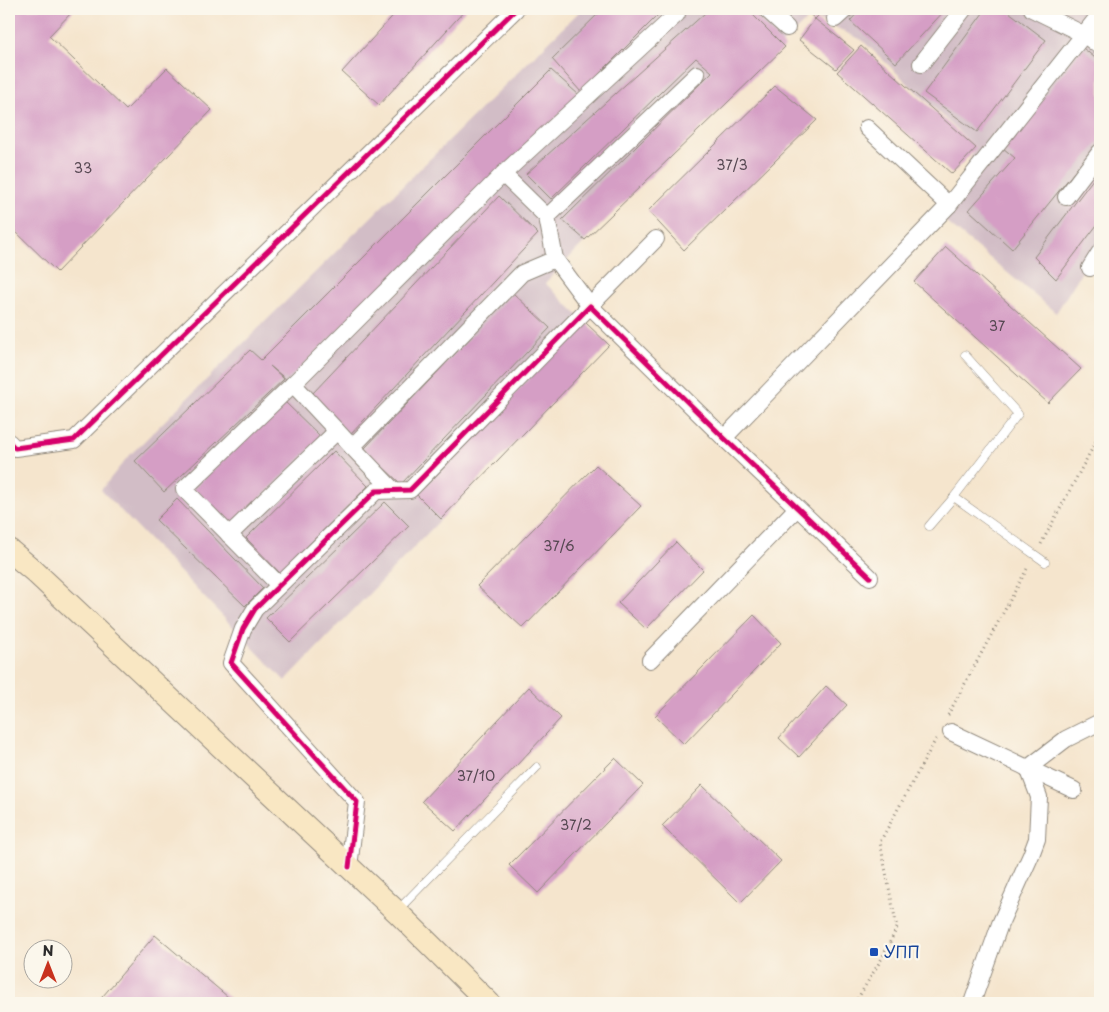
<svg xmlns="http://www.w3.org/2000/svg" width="1109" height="1012" viewBox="0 0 1109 1012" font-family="'Playpen Sans',sans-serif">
<rect width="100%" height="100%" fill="#fbf7ec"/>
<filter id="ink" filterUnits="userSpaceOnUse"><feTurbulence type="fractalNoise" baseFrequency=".02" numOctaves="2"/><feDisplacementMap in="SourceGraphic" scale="10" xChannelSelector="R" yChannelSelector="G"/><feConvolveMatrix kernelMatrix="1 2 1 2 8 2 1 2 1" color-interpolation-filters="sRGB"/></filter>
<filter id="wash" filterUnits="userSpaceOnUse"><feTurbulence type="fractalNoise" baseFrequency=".0096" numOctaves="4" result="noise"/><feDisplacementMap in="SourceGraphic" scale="20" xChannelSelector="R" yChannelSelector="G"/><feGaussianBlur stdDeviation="1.12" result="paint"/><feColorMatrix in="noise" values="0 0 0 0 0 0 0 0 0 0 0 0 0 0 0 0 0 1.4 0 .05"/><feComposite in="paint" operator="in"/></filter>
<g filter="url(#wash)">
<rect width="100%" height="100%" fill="#f5e5cd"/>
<polygon fill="#d2bdc6" points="582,9 1100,9 1100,243 1056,313 945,221 975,147 862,40 811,16 691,131 545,283 609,345 285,681 101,490 126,459"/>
<g id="blocks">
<g fill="#d59ec5">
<polygon points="9,9 75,9 49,36 126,110 167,68 212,110 57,272 9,225"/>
<polygon points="399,9 466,9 379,105 342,72"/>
<polygon points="603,9 664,9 581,92 552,59"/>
<polygon points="700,9 747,9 785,47 585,240 562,220 712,72 696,58 551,199 526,174 705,13"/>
<polygon points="804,9 825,9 815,19"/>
<polygon points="861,9 946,9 896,63 850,21"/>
<polygon points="986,9 1005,9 1046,40 977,132 924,93"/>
<polygon points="815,19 854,50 836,69 799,40"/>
<polygon points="861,46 976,148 952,174 837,72"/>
<polygon points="1083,48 1100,62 1100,140 1012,249 969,210 1015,158 1003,148"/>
<polygon points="551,70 579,95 287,380 270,366 284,379 164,492 135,461 250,350 261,360"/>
<polygon points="775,86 817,120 684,250 648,211"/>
<polygon points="1100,170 1100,221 1056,279 1034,257"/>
<polygon points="499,196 538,234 350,435 312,394"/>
<polygon points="946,247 1081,369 1048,403 914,282"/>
<polygon points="513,293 550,328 401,484 364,449"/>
<polygon points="585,322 609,345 441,519 417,495"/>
<polygon points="284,401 321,437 231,526 194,489"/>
<polygon points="334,451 368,486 280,573 246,538"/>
<polygon points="596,465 641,506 523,628 477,586"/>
<polygon points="177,499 263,588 245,606 156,520"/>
<polygon points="385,502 409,526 290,642 266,618"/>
<polygon points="676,542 703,570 646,629 618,603"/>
<polygon points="754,615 781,643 684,744 655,716"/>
<polygon points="826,686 847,705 799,757 779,738"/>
<polygon points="529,687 561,718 455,831 422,801"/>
<polygon points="615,758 643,785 538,893 509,865"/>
<polygon points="702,785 781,861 740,903 662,826"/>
<polygon points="155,935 235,1003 97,1003"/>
</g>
</g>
</g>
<g filter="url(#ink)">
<use href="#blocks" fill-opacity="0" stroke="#90887c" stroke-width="1"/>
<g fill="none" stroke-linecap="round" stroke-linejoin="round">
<defs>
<g id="lane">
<polyline points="965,355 1018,414 954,497 1045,562"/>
<polyline points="929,526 954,497"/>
<polyline points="398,910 537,767"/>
</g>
<g id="street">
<polyline points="766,9 787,28"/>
<polyline points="1032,9 1085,35 1100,47"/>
<polyline points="835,19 846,9"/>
<polyline points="921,64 964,9"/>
<polyline points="867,128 949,205"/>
<polyline points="1066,197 1100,152"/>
<polyline points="547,217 503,174 677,14"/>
<polyline points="555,259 547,217 697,74"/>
<polyline points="1090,268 1100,252"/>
<polyline points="293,384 503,174"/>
<polyline points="724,438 949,205 1100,14"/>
<polyline points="9,442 15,448 74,440 516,9"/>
<polyline points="393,490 352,447 522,273 555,259 590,306 656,239"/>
<polyline points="229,535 337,431"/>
<polyline points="279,585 184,489 293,384 352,447"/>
<polyline points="650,660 797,508"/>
<polyline points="951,732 1074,790"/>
<polyline points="349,867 357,802 231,663 243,629 255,609 376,491 410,490 590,306 724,438 870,577"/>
<polyline points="972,1003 1000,924 1031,855 1037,839 1039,797 1028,768 1066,739 1100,722"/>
</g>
<polyline id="secondary" points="9,550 34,571 397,912 489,1003"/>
</defs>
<use href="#lane" stroke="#90887c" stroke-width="9"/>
<use href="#street" stroke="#90887c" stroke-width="18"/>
<use href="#secondary" stroke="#90887c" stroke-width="24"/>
<g stroke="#90887c" stroke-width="3" stroke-dasharray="1 4" stroke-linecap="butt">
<polyline points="1041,544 1100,434"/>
<polyline points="948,715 1028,567"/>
<polyline points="855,1003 882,958 897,928 880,842 936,739"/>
</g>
<use href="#lane" stroke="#fff" stroke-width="8"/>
<use href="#street" stroke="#fff" stroke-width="16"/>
<use href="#secondary" stroke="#f9e7c3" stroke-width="22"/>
<defs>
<g id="cycleway">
<polyline points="9,442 15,448 74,440 516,9"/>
<polyline points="349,867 357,802 231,663 243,629 255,609 376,491 410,490 590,306 724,438 870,577"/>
</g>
</defs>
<use href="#cycleway" stroke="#fbf7ec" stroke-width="8"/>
<use href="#cycleway" stroke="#d6006c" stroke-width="5"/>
</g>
</g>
<rect fill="#1a4fb4" stroke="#fbf7ec" stroke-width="2" x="869" y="947" width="10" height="10" rx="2.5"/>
<g text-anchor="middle" stroke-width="4.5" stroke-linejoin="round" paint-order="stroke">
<g font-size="14" fill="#564852">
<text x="732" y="170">37/3</text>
<text x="83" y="173">33</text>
<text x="997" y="331">37</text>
<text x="559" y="551">37/6</text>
<text x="476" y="781">37/10</text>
<text x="576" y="830">37/2</text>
</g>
<g font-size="16" fill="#164399" stroke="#fbf7ec" text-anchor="start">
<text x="884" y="958">УПП</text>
</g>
</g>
<rect width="1109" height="1012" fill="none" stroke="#fbf7ec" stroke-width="30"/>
<g transform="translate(48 964)"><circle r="24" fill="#fbf7ec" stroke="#a8a59f"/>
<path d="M0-4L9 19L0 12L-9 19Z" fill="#c8321e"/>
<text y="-8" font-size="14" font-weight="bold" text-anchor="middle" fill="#2b2b2b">N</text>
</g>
</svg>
